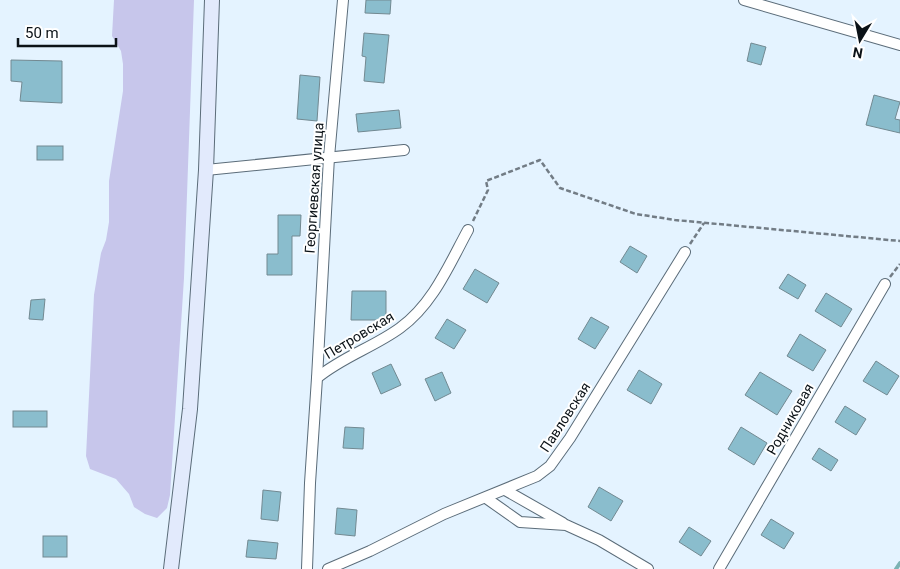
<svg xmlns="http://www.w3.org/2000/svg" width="900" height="569" viewBox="0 0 900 569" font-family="Roboto,sans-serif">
<rect width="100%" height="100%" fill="#e4f3ff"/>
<polygon fill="#c7c6eb" points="114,0 194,0 184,278 170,495 167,508 157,518 145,514 134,507 129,494 116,479 90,469 86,456 94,295 101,253 106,240 109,222 109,181 123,91 123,64 121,51 112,36"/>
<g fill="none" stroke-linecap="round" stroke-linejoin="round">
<polyline stroke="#7bb2b3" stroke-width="4" points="896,569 900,563"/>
</g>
<g fill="#8abdcd" stroke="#728991">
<polygon points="366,0 391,0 390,14 365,13"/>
<polygon points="364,33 389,35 384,83 364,81 366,57 362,56"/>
<polygon points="751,43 766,47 761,65 747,61"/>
<polygon points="11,60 62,61 62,103 20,101 22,82 11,81"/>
<polygon points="300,75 320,77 317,121 297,119"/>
<polygon points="874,95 900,102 895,119 900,120 900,133 866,125"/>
<polygon points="399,110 401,128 358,132 356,114"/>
<rect x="37" y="146" width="26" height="14"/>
<polygon points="278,215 301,215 300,236 292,236 292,275 267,275 267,254 278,254"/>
<polygon points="630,246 647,256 637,273 620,262"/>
<polygon points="475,269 499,283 487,303 463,289"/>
<polygon points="788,274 806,285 798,299 779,288"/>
<polygon points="352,291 386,291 386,320 351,320"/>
<polygon points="826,293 852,309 841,327 815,311"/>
<polygon points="45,299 43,320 29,319 31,300"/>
<polygon points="591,317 609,327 595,349 578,339"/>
<polygon points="447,319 466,330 454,349 435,338"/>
<polygon points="800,334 826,350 813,371 787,356"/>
<polygon points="876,361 899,376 887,395 863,381"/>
<polygon points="391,364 401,385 381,394 372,373"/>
<polygon points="639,370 662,384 651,404 627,390"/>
<polygon points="442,372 451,393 435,401 425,379"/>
<polygon points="760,372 792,391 777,415 745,395"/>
<polygon points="845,406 866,419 856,435 835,422"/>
<rect x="13" y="411" width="34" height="16"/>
<polygon points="345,427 364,428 363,449 343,448"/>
<polygon points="741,427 767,443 754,465 728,449"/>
<polygon points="819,448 838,460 831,471 812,459"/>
<polygon points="599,487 623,501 611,521 588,507"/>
<polygon points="263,490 281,492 278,521 261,519"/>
<polygon points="337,508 357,510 355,536 335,534"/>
<polygon points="771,519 794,533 784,549 761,535"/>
<polygon points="689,527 711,541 701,556 679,542"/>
<rect x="43" y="536" width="24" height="21"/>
<polygon points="248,540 278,543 276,559 246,557"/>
</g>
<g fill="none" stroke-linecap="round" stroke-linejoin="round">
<defs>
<g id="street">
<polyline points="744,0 900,45"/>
<polyline points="206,170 404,150"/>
<polyline points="317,378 329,157 343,0"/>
<polyline points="505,490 563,523"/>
<polyline points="486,498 520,522 566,525 599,540 648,569"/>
<path d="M307,569L310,483L317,378C342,357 374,347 400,328C433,304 449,265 468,230"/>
<polyline points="328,569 370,551 444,514 537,476 550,466 570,438 685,252"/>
<polyline points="719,569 885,284"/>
</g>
<polyline id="secondary" points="171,569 190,409 206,170 212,0"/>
</defs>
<use href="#street" stroke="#5b6c79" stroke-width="12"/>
<use href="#secondary" stroke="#5b6c79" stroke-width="16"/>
<g stroke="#727c85" stroke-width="2.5" stroke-dasharray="5 2.5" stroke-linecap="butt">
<polyline points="473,221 488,190 486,181 540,160 560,188 636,214 675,220 900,241"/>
<polyline points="690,244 704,223"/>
<polyline points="890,277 900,264"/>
</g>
<use href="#street" stroke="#fff" stroke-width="10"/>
<use href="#secondary" stroke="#e2eafc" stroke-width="14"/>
</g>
<g text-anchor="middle" stroke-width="4" stroke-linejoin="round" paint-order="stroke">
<g font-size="14" fill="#0b1217" stroke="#fff">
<text transform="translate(314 188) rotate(-86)" y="5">Георгиевская улица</text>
<text transform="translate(359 335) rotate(-31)" y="5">Петровская</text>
<text transform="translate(565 417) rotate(-57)" y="5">Павловская</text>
<text transform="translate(790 419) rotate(-60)" y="5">Родниковая</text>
</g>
</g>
<g transform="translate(860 40) rotate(190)" stroke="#ffffff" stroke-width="4" paint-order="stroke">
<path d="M0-4L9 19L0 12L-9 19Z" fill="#0b1217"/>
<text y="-8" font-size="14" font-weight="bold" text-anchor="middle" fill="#0b1217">N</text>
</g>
<path d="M18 38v8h98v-8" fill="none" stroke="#0b1217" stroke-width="2.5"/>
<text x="25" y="38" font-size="15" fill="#0b1217" stroke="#ffffff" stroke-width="4" paint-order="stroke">50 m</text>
</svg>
